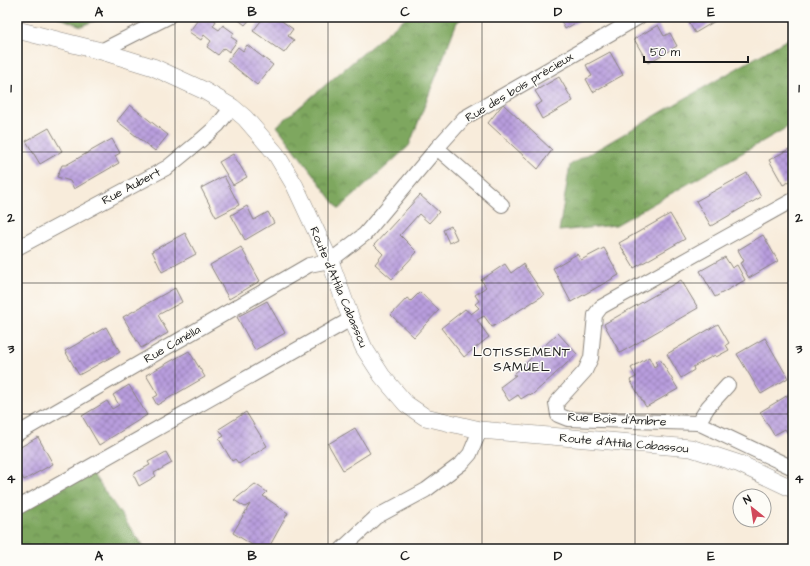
<svg xmlns="http://www.w3.org/2000/svg" width="810" height="566" viewBox="0 0 810 566" font-family="'Architects Daughter',sans-serif">
<defs>
<pattern id="forest-crowns" width="20" height="18" patternUnits="userSpaceOnUse"><rect width="20" height="18" fill="#7ea75f"/><path d="M2 6a3 3 0 1 1 6 0M12 15a3 3 0 1 1 6 0" fill="none" stroke="#66874e"/></pattern>
<pattern id="building-cross-hatch" width="8" height="8" patternUnits="userSpaceOnUse"><rect width="8" height="8" fill="#b89ddd"/><path d="M0 0l8 8M0 8l8-8" fill="none" stroke="#957fb2"/></pattern>
</defs>
<rect width="100%" height="100%" fill="#fdfcf7"/>
<filter id="ink" filterUnits="userSpaceOnUse"><feTurbulence type="fractalNoise" baseFrequency=".025" numOctaves="2"/><feDisplacementMap in="SourceGraphic" scale="8" xChannelSelector="R" yChannelSelector="G"/><feConvolveMatrix kernelMatrix="1 2 1 2 8 2 1 2 1" color-interpolation-filters="sRGB"/></filter>
<filter id="wash" filterUnits="userSpaceOnUse"><feTurbulence type="fractalNoise" baseFrequency=".012" numOctaves="4" result="noise"/><feDisplacementMap in="SourceGraphic" scale="16" xChannelSelector="R" yChannelSelector="G"/><feGaussianBlur stdDeviation="0.9" result="paint"/><feColorMatrix in="noise" values="0 0 0 0 0 0 0 0 0 0 0 0 0 0 0 0 0 1.4 0 .05"/><feComposite in="paint" operator="in"/></filter>
<g filter="url(#wash)">
<rect width="100%" height="100%" fill="#f8ecdb"/>
<g fill="url(#forest-crowns)" stroke="#4d623e">
<polygon points="58,17 105,17 81,26"/>
<polygon points="406,17 464,17 457,22 409,146 339,209 277,126"/>
<polygon points="793,36 793,124 616,225 559,231 570,165"/>
<polygon points="90,470 145,549 17,549 17,509"/>
</g>
<g id="blocks">
<g fill="url(#building-cross-hatch)">
<polygon points="200,17 210,17 216,21 213,26 219,30 223,25 234,33 231,37 237,41 229,52 224,48 218,55 207,47 211,41 204,35 201,40 189,32"/>
<polygon points="235,17 252,17 245,25"/>
<polygon points="264,17 276,17 293,29 288,36 294,40 284,53 253,31"/>
<polygon points="559,17 586,17 565,29"/>
<polygon points="694,17 722,17 695,33 688,21"/>
<polygon points="658,25 664,36 670,33 677,46 648,63 634,39"/>
<polygon points="247,45 273,65 257,85 227,61 238,47 243,51"/>
<polygon points="610,52 623,75 593,92 586,79 592,76 586,65"/>
<polygon points="559,77 573,101 542,119 535,106 542,102 535,91"/>
<polygon points="503,104 552,150 538,169 488,123"/>
<polygon points="130,105 168,135 155,151 117,121"/>
<polygon points="49,128 62,151 40,164 26,141"/>
<polygon points="112,139 120,153 115,156 119,163 74,189 70,181 57,177 62,165 66,165"/>
<polygon points="793,147 793,180 783,185 769,160"/>
<polygon points="233,154 247,177 233,185 219,162"/>
<polygon points="747,173 761,197 711,226 696,201"/>
<polygon points="224,176 239,205 216,217 201,188"/>
<polygon points="420,195 439,212 429,223 419,214 400,235 417,252 392,279 375,264 383,254 374,245"/>
<polygon points="247,206 254,220 268,212 274,223 245,240 231,215"/>
<polygon points="670,214 685,239 634,268 619,243"/>
<polygon points="451,226 457,239 449,243 443,230"/>
<polygon points="185,233 196,254 162,272 152,251"/>
<polygon points="763,235 778,261 749,278 740,263 744,261 738,250"/>
<polygon points="241,247 260,281 229,299 210,265"/>
<polygon points="604,248 619,275 571,302 553,268 577,254 581,260"/>
<polygon points="725,257 732,268 737,265 745,280 715,297 700,271"/>
<polygon points="505,264 511,273 523,264 544,295 492,327 484,316 477,320 489,337 464,357 441,328 465,309 471,314 479,308 475,304 479,301 475,295 486,287 481,280"/>
<polygon points="681,280 698,308 620,353 604,324"/>
<polygon points="175,288 182,302 158,315 168,333 141,348 123,317"/>
<polygon points="420,292 439,310 414,337 391,315 407,298 411,301"/>
<polygon points="267,301 285,333 255,350 237,317"/>
<polygon points="718,324 729,343 726,345 729,350 716,357 715,355 693,367 694,370 681,378 667,354"/>
<polygon points="106,327 120,352 79,375 65,351"/>
<polygon points="558,333 577,354 532,395 529,394 521,399 518,395 509,401 500,387 516,375 513,375"/>
<polygon points="765,338 788,378 761,394 737,354"/>
<polygon points="189,351 205,377 157,405 153,398 158,395 146,375"/>
<polygon points="649,357 654,367 657,365 656,362 660,359 678,389 646,407 630,380 636,377 631,368"/>
<polygon points="129,385 147,415 99,445 82,416 107,401 112,409 119,405 113,395"/>
<polygon points="793,392 793,441 785,429 774,435 760,412"/>
<polygon points="246,412 267,446 239,464 235,459 232,461 219,439 224,436 219,429"/>
<polygon points="355,428 370,453 343,470 328,444"/>
<polygon points="38,437 53,464 24,480 17,469 17,449"/>
<polygon points="166,452 172,463 154,473 156,476 139,486 133,474 150,465 148,462"/>
<polygon points="255,484 267,492 263,496 288,513 268,549 259,549 233,533 250,504 245,507 234,500"/>
</g>
</g>
</g>
<g filter="url(#ink)">
<use href="#blocks" fill-opacity="0" stroke="#8a847c" stroke-width="1"/>
<g fill="none" stroke-linecap="round" stroke-linejoin="round">
<defs>
<g id="minor">
<polyline points="101,51 168,17"/>
<polyline points="437,148 502,205"/>
<polyline points="793,200 601,307 595,315 591,358 585,371 556,403 558,415 568,419 698,423 793,468"/>
<polyline points="17,248 168,167 201,140 218,125 232,107"/>
<polyline points="698,423 708,407 728,385"/>
<polyline points="17,434 309,265 330,261 365,234 437,148 464,118 639,17"/>
<polyline points="17,508 351,319"/>
<polyline points="342,549 376,517 426,490 462,463 470,454 480,430"/>
</g>
<polyline id="major" points="17,30 101,51 153,67 203,90 232,107 245,118 276,154 295,186 330,261 351,319 364,348 382,376 406,404 425,417 480,430 691,448 740,464 793,489"/>
</defs>
<use href="#minor" stroke="#8a847c" stroke-width="16"/>
<use href="#major" stroke="#8a847c" stroke-width="18"/>
<use href="#minor" stroke="#fff" stroke-width="14"/>
<use href="#major" stroke="#fff" stroke-width="17"/>
</g>
</g>
<path fill="none" stroke="#1c1c1c" stroke-width="1" stroke-opacity="0.55" d="M175,17V549M328,17V549M482,17V549M635,17V549M17,152H793M17,283H793M17,414H793"/>
<g text-anchor="middle" stroke-width="3" stroke-linejoin="round" paint-order="stroke">
<g font-size="12" fill="#1c1c1c" stroke="#fdfcf7">
<text transform="translate(519 87) rotate(-31)" y="4">Rue des bois précieux</text>
<text transform="translate(131 186) rotate(-28)" y="4">Rue Aubert</text>
<text transform="translate(339 287) rotate(67)" y="4">Route d'Attila Cabassou</text>
<text transform="translate(172 344) rotate(-30)" y="4">Rue Canélla</text>
<text transform="translate(617 419) rotate(3)" y="4">Rue Bois d'Ambre</text>
<text transform="translate(624 443) rotate(5)" y="4">Route d'Attila Cabassou</text>
</g>
<g font-size="13" letter-spacing="1" fill="#1c1c1c" stroke="#fdfcf7">
<text x="522" y="356">LOTISSEMENT<tspan x="522" dy="15">SAMUEL</tspan></text>
</g>
</g>
<rect width="810" height="566" fill="none" stroke="#fdfcf7" stroke-width="44"/>
<g transform="translate(752 508) rotate(330)"><circle r="19" fill="#fdfcf7" stroke="#a3a29f"/>
<path d="M0-3L7 15L0 10L-7 15Z" fill="#d1495b"/>
<text y="-6" font-size="11" font-weight="bold" text-anchor="middle" fill="#1c1c1c">N</text>
</g>
<path d="M644 56v6h104v-6" fill="none" stroke="#1c1c1c" stroke-width="2"/>
<text x="650" y="56" font-size="12" fill="#1c1c1c" stroke="#fdfcf7" stroke-width="3" paint-order="stroke">50 m</text>
<rect x="22" y="22" width="766" height="522" fill="none" stroke="#1c1c1c" stroke-width="1.5"/>
<g font-size="13" text-anchor="middle" font-weight="bold" fill="#1c1c1c">
<text x="99" y="16">A</text>
<text x="252" y="16">B</text>
<text x="405" y="16">C</text>
<text x="558" y="16">D</text>
<text x="711" y="16">E</text>
<text x="11" y="92">1</text>
<text x="799" y="92">1</text>
<text x="11" y="222">2</text>
<text x="799" y="222">2</text>
<text x="11" y="353">3</text>
<text x="799" y="353">3</text>
<text x="11" y="483">4</text>
<text x="799" y="483">4</text>
<text x="99" y="560">A</text>
<text x="252" y="560">B</text>
<text x="405" y="560">C</text>
<text x="558" y="560">D</text>
<text x="711" y="560">E</text>
</g>
</svg>
